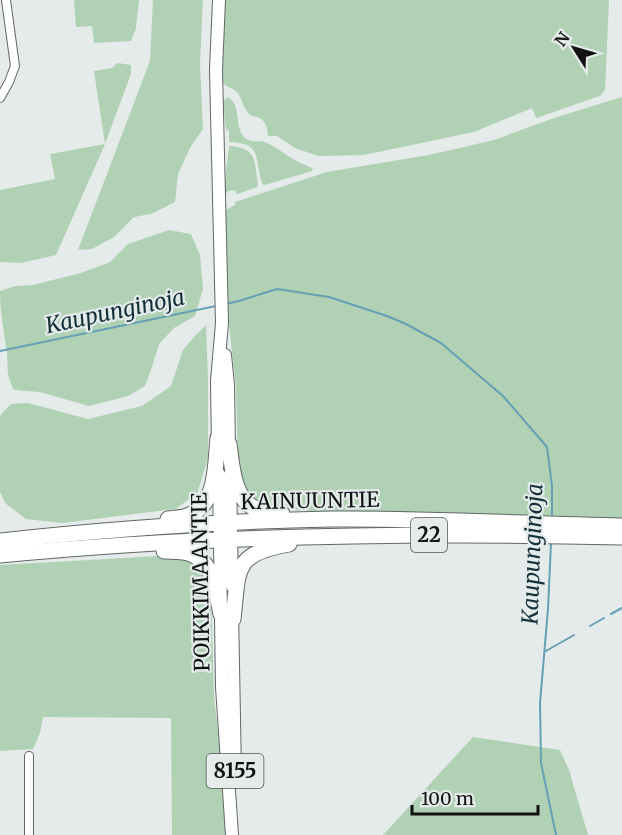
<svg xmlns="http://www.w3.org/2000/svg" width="622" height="835" viewBox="0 0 622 835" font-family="Merriweather,serif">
<rect width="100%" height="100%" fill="#e4ebea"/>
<g fill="#b0d1b4">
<polygon points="74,0 139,0 136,28 131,41 94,43 92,26 76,27"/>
<polygon points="153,0 203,0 200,64 203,129 191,146 178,174 175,202 151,214 134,217 114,237 92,249 78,250 150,61"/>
<path d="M225,0H609L605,90L600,96L536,118L532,108L474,132L364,155L318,156L295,148L277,136H268C267,127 266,120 257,117C251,115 253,118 248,113C243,107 242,98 237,92C232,87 226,88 222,81Z"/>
<polygon points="117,63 131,65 131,74 105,144 56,255 21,263 0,262 0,190 55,179 50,154 105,144 94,71 112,68"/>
<path d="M227,97C243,104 233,127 245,138C252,144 259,139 267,143C277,147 285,155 295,160C300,163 306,165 312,168L313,169L312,171L265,185H263C253,160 265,143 229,142V131L226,129L223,102Z"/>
<polygon points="622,97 622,520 284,510 255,502 244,492 238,462 236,387 229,326 224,211 235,205 235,202 327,172 429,155 494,140 554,118"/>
<path d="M229,146C258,148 254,161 258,185L257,187L238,194L236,193L235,190L228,191L223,198Z"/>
<path d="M169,230L191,234L200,255L203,289L195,316L174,328L159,344L152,367L145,386L128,396L89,406L40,392L14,390C6,376 8,368 7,353C4,332 0,312 0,291L15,286L33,285L81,273L110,262L128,244Z"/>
<polygon points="206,325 208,381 208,458 197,494 175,509 62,523 26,519 5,503 0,492 0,418 1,414 11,404 28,403 88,419 142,406 171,386 183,350 193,338"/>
<polygon points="176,555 196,561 211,592 214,697 225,795 226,835 172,835 171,718 43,717 40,733 33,749 0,751 0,565"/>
<polygon points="473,737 560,750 569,770 588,835 383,835"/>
</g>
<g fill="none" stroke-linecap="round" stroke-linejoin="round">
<g stroke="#65a0b6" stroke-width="2">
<polyline points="225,304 239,301 277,289 329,297 387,316 406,324 441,343 503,396 547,447 552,486 552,519"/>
<polyline points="0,351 216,306"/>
<polyline points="551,543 548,609 540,703 541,763 556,835"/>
<polyline points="611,614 622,608"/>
<polyline points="590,626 604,618"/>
<polyline points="546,651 574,635"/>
</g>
<defs>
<g id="street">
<polyline points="0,98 9,82 15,66 6,0"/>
<polyline points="29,835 29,756"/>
</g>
<g id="primary">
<polyline points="225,355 228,385 229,451"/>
<polyline points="218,447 217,381 222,323 216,70 219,0"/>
<polyline points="219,474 222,687 232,835"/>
<polyline points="230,475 232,586"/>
<polyline points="232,610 235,772"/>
</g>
<g id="highway">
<path d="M229,444C232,465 233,497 254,508C263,513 273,513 282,514"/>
<path d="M168,519C174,518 181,518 187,516C218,505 215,465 218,438"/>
<path d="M0,541C110,529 221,521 331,519C428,518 525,524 622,526"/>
<path d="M164,551C172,551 180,551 188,553C214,560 216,592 221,614"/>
<path d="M0,555C207,535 415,532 622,537"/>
<path d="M233,619C239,569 232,554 289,544"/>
</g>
</defs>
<use href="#street" stroke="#616766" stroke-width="10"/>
<use href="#primary" stroke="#616766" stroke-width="14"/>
<use href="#highway" stroke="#616766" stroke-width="17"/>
<use href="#street" stroke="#fff" stroke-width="8"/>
<use href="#primary" stroke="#fff" stroke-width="12"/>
<use href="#highway" stroke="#fff" stroke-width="15"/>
</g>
<g text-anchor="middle" stroke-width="4.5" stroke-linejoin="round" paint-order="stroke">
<g fill="#e4ebea" stroke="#505454" stroke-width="1.5">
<rect x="411" y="518" width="36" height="34" rx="4.5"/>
<rect x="206.5" y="754" width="57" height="34" rx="4.5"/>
</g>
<g font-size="20" font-weight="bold" fill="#111313">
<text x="429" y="542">22</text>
<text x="235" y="778">8155</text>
</g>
<g font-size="21" fill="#111313" stroke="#e4ebea">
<text transform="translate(310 501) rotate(-1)" y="7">KAINUUNTIE</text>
<text transform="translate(201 582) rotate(-91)" y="7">POIKKIMAANTIE</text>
</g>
<g font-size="22" font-style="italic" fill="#14313b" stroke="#e4ebea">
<text transform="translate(115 311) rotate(-12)" y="8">Kaupunginoja</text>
<text transform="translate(532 554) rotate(-88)" y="8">Kaupunginoja</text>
</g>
</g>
<g transform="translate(574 48) rotate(307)" stroke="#e4ebea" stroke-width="4.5" paint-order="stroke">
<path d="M0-4.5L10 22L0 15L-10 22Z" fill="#111313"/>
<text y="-9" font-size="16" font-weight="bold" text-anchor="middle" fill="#111313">N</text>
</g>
<path d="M412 805v9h126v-9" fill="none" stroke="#111313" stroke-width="3"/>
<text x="421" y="805" font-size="18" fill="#111313" stroke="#e4ebea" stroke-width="4.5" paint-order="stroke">100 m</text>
</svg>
